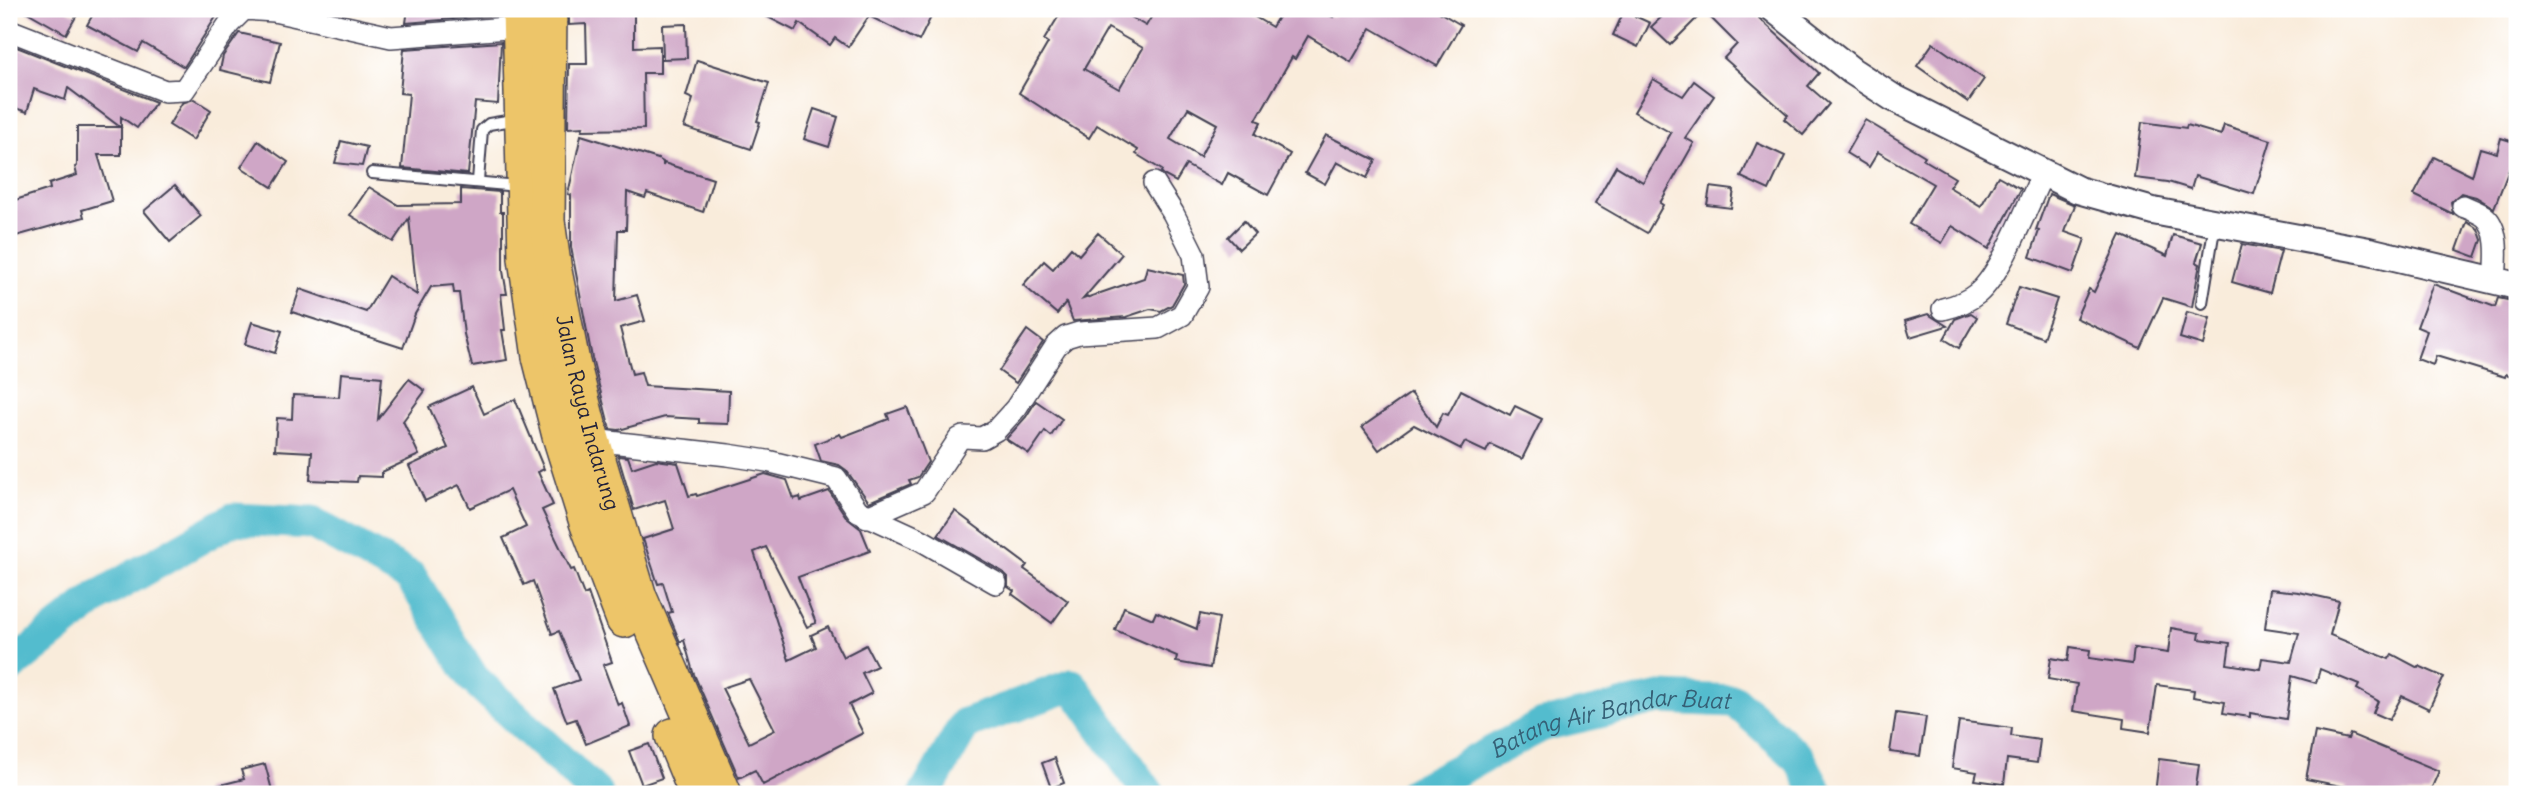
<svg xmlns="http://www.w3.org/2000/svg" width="2526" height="803" viewBox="0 0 2526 803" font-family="Delius,sans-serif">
<rect width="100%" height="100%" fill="#fff"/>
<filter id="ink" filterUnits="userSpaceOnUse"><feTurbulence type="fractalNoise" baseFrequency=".0143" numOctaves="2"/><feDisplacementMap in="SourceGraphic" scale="14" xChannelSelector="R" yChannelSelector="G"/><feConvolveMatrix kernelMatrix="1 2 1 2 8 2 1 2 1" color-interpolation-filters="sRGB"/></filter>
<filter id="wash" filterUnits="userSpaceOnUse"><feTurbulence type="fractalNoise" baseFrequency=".00686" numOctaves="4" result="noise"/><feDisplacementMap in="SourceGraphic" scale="28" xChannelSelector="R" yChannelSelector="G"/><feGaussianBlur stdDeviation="1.57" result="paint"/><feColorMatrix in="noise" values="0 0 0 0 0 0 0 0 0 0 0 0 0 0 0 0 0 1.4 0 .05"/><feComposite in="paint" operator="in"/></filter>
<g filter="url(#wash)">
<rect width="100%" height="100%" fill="#f9ecdb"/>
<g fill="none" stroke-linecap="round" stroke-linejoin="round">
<g stroke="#52bcce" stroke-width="33">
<polyline points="9,668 99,596 233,519 312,523 411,577 473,678 597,794"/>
<polyline points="925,794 965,724 1072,685 1149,794"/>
<path id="s1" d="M1412,794L1543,725L1660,698L1735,701L1799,758L1818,794"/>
</g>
</g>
<g id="blocks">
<g fill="#cfa6c6" fill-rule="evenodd">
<polygon points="22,9 66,9 77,15 66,34"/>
<polygon points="96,9 221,9 184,67 143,43 138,52 87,25"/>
<polygon points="408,9 500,9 500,15 406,23"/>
<polygon points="569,9 634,9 634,47 660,46 660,73 643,73 644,129 582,130 583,127 568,128 569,64 587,64 586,24 569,25"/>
<polygon points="752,9 935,9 919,41 869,16 848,47 835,38 830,45 799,23 795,31"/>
<path d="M1063,9H1116L1146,26L1156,9H1241L1272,27L1283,9H1318L1333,17L1338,9H1434L1461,25L1437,66L1371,28L1351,62L1308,36L1295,59L1292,57L1256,120L1261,122L1255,134L1290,154L1268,195L1228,173L1222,185L1186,165L1176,182L1165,176L1161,172L1162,170L1136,154L1138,150L1097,125L1089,138L1019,93L1048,43L1044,40ZM1108,28L1143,48L1119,89L1084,69ZM1188,108L1217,124L1200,157L1170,139Z"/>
<polygon points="1670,9 1759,9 1759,18 1819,73 1808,86 1829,104 1803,135 1784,119 1788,115 1724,58 1737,44 1704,11 1670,45 1651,27"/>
<polygon points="1624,11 1650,23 1638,47 1613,35"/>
<polygon points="686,24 687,58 663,59 662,25"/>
<polygon points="239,33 280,42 270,82 220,70 223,56"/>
<polygon points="501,42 498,104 475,102 468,174 402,168 409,94 400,93 404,49"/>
<polygon points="1933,43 1984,79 1968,102 1917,66"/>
<polygon points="9,44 156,102 137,128 121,117 121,155 98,155 112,201 82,210 84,217 9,238 9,202 50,189 49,184 77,175 75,167 77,166 77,127 120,127 68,88 65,100 34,89 27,112 9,106"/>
<polygon points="697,60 769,83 757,121 760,122 751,149 684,127 693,99 686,96"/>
<polygon points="1653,79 1683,96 1694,81 1714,96 1685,138 1694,143 1660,203 1663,205 1647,233 1595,203 1616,166 1643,182 1671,133 1634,112"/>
<polygon points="194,99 211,110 193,140 169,125 182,103"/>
<polygon points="814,109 838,117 829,147 804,139"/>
<polygon points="1865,120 1925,156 1923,159 1955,178 1949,187 1981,206 1998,176 2021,189 1989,249 1952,226 1942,243 1909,224 1933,184 1878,152 1869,167 1846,153"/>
<polygon points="2142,122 2186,128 2187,125 2221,135 2224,125 2271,140 2254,194 2195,176 2191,189 2168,182 2135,178"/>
<polygon points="581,135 658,159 663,162 663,166 664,163 713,179 703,212 647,193 645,198 627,192 626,230 618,230 616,301 637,295 645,321 620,328 632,374 641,372 645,386 729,391 728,424 699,423 699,419 665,417 619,430 610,429 592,358 571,247 571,195 568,194"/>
<polygon points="1326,135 1376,160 1367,178 1337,162 1325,184 1305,173"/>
<polygon points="2501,138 2517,143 2517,158 2514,157 2494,208 2476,197 2461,193 2451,202 2453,214 2414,195 2434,157 2472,176 2480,148 2497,153"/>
<polygon points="258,141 288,162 272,187 241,167"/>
<polygon points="341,141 367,147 362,166 335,163"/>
<polygon points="1757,143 1785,156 1769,190 1741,177"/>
<polygon points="175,185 201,216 170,242 144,211"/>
<polygon points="369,187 398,205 461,204 461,189 500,192 500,212 503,212 503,271 507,294 501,294 505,330 502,330 507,360 472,366 464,334 459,293 454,293 453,285 431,287 415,314 403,348 292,312 300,289 366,312 388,276 417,295 409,218 393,242 350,215"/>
<polygon points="1710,187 1734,190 1731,208 1707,205"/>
<polygon points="2049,194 2075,205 2065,232 2085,239 2073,273 2030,257 2039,231 2036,230"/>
<polygon points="1244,221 1255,234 1239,249 1228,237"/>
<polygon points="2467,222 2478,229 2482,240 2476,257 2457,250"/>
<polygon points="1098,233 1122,254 1083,299 1144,278 1147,267 1183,275 1184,284 1172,305 1161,311 1150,309 1126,317 1073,321 1066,303 1057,314 1023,285 1044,261 1053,269 1071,248 1079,255"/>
<polygon points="2121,235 2167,256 2173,235 2202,243 2196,262 2200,264 2192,307 2163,298 2140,348 2076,318 2089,289 2094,292"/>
<polygon points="2242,244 2281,251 2270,293 2232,282"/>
<polygon points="2433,284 2495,307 2498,298 2517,302 2517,378 2506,374 2505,377 2436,356 2433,365 2417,359 2427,331 2417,327"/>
<polygon points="2019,287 2057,299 2043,338 2006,324"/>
<polygon points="2187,312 2210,318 2203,345 2180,338"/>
<polygon points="1971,313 1977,317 1959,348 1944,339 1955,319"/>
<polygon points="1928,314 1947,326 1910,337 1905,321"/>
<polygon points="252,322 282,331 275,353 245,344"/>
<polygon points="1027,330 1043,342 1016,383 999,371"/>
<polygon points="341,373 382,377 378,419 409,379 425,391 403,421 419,455 382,472 382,477 358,476 357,482 310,480 312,452 275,450 277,418 292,419 293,395 339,397"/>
<polygon points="472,387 484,414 515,399 544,469 538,472 553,505 542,510 571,570 574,569 584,595 588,593 612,662 603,665 618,705 622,703 630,726 586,744 576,719 567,722 554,689 579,680 559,631 552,634 533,581 524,585 503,538 526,527 509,490 470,508 459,485 425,501 409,466 448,448 429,407"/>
<polygon points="1461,390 1510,415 1515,406 1542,419 1522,459 1490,444 1486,452 1465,442 1461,449 1414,425 1379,450 1362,427 1411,393 1436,427 1443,413 1448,415"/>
<polygon points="1036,401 1062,419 1051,436 1045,431 1029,454 1006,439 1026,417"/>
<polygon points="907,407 928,462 918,477 909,480 911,484 869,502 846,470 839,465 821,461 815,444 840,434 842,437 889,419 887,414"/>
<path d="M618,456L628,457L632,468L656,460L678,463L689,496L696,494L697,496L765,474L787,480L794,499L800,497L801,501L829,491L847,518L861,529L870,551L798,577L816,623L807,627L766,547L754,552L789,660L816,647L811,635L828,627L843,657L866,645L877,666L862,673L872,693L849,705L863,733L763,785L755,770L739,778L693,672L684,640L680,642L668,613L672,612L663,583L658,584L643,539L674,529L665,500L634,510ZM749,679L775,730L749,743L722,688Z"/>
<polygon points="955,511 1027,565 1024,569 1068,601 1052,623 1012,594 1014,591 1008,587 1008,577 1003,572 938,535"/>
<polygon points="2270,589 2299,592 2339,601 2330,635 2389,659 2392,654 2418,668 2419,666 2444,677 2429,709 2402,696 2389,720 2373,713 2378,701 2357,689 2359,685 2320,669 2316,683 2292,676 2286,719 2250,713 2250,717 2223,713 2225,702 2193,697 2194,690 2157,685 2150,732 2123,728 2124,719 2073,711 2077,684 2048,679 2051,658 2068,661 2070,647 2090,650 2089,658 2132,664 2134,648 2168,653 2171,628 2200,633 2199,639 2230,643 2227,664 2260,669 2262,658 2291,662 2299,633 2265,628"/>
<polygon points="1124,607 1153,619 1156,612 1197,629 1200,614 1219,618 1210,668 1176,662 1177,656 1115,630"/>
<polygon points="1896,713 1926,717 1920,756 1890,752"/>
<polygon points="1959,721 2012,728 2011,736 2040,740 2037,763 2007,759 2004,784 1975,780 1977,772 1952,768"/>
<polygon points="2315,732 2348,739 2350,734 2439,771 2429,794 2343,794 2346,787 2306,779"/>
<polygon points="649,744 662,778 642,785 629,751"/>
<polygon points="1055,758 1064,783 1051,788 1042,763"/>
<polygon points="2159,759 2199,764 2195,794 2155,794"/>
<polygon points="265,764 273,794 204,794 204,789 244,779 241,770"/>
</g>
</g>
</g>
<g filter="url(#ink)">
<use href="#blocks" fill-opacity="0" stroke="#424053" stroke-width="2"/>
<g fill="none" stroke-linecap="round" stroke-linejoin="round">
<defs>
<g id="service">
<polyline points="372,173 518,186"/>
<polyline points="478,181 482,130 489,124 519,119"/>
<polyline points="2202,303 2215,223"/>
</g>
<g id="minor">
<polyline points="9,30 165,91 184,90 229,24 244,9 274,11 391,37 520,27"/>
<path d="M2463,206C2470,209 2478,212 2484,216C2501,229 2496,263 2495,282"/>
<path d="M1943,309C1956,306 1967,302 1978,293C2003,271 2027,206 2043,173"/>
<polyline points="583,439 728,455 767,461 836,478 858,511 921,540 996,583"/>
<polyline points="867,517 924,492 959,439 963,437 982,438 996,430 1016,408 1056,346 1066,337 1079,333 1158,328 1182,315 1198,287 1194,255 1173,213 1154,183"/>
</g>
<polyline id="tertiary" points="1774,9 1852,71 1892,97 2078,190 2153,211 2369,251 2517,286"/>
<g id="trunk">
<polyline points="520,9 526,258 540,357 560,436 587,522 624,620"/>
<path id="s2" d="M549,9L547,221L554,271L572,362L592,440L639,597L724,794"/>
<polyline points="673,736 697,794"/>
</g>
</defs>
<use href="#service" stroke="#424053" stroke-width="14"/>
<use href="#minor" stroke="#424053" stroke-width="24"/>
<use href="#tertiary" stroke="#424053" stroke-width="30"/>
<use href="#trunk" stroke="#424053" stroke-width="38"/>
<use href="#service" stroke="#fff" stroke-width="10"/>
<use href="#minor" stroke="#fff" stroke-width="21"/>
<use href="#tertiary" stroke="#fff" stroke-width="26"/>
<use href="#trunk" stroke="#edc569" stroke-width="35"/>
</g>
</g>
<g text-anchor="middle" stroke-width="7" stroke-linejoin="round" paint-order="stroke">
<g font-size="21" fill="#22223b" stroke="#fff">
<text dy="7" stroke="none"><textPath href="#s2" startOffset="408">Jalan Raya Indarung</textPath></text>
</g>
<g font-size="23" font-style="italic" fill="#356076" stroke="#fff">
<text dy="8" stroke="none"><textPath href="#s1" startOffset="214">Batang Air Bandar Buat</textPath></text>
</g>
</g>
<rect width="2526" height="803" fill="none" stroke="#fff" stroke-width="35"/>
</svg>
